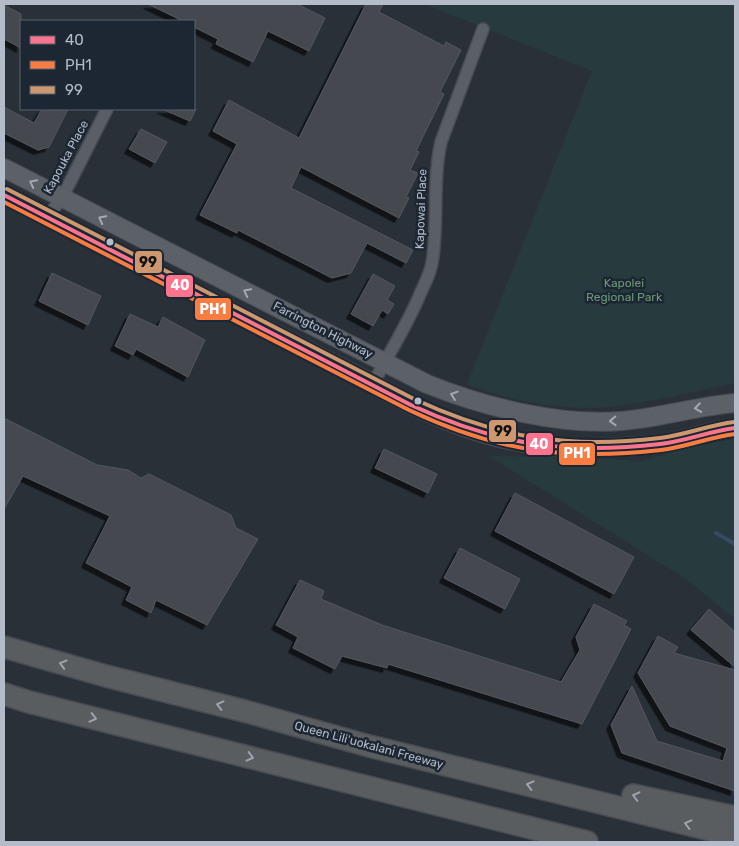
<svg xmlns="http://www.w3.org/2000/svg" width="739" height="846" viewBox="0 0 739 846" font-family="Rubik,sans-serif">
<defs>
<filter id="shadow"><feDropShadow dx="-4.5" dy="4.5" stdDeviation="0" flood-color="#0009"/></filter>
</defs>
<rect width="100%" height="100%" fill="#2a3038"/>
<g fill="#273a3e">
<path d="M424,4H735V383C701,390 667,398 633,404C579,413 518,405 467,384L592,71Z"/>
<polygon points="735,439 735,619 686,579 489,456 574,457 625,460 639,462 699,444"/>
</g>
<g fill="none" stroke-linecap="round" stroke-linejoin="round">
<polyline stroke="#384963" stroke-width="4" points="716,533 735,544"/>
</g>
<g fill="#444950" stroke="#52575f" filter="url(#shadow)">
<polygon points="148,4 297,4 325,18 309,51 268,31 253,62 216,44 218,39 194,27 194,21 183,21"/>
<polygon points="366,4 383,4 379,12 444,46 446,42 461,50 440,92 444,94 416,151 419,152 410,170 418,173 406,197 409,198 399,218 301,167 291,188 413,250 406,263 367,243 351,273 332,278 238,230 237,233 200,215 237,144 213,131 229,100 299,138"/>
<polygon points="4,5 21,14 21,48 4,39"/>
<polygon points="4,107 34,123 42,109 68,109 49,147 38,150 4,133"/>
<polygon points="162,109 196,109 190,121"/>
<polygon points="141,129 167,142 155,163 129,149"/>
<polygon points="52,273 101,296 88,325 39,301"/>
<polygon points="373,274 395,286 387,300 394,304 388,314 382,310 373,326 351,314"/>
<polygon points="130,314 158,327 163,317 205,340 188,377 136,349 133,355 115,346"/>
<polygon points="4,418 97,465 128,470 141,478 149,474 231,515 236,528 258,539 207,625 156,600 151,613 126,600 132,587 86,563 110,516 23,476 4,509"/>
<polygon points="384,449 437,474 428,493 375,468"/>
<polygon points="515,493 634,557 614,594 495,531"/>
<polygon points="460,548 520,579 505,609 444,578"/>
<polygon points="300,580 324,591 321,599 382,625 561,682 580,650 576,637 594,604 627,621 624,625 631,629 582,724 388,664 387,668 342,656 335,669 293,648 298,637 276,625"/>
<polygon points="709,609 735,632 735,667 691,630"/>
<polygon points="658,636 678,647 674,653 735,670 735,791 622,753 611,725 632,686 657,741 723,761 727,748 670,726 638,673"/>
</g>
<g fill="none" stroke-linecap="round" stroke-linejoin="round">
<defs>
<g id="minor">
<polyline points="47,217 62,198 107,109"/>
<path d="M373,384C389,353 408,324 421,292C425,283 430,274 432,263C439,223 432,183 441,142L483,29"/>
</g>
<g id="primary">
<path d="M4,168L427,384C484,407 560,426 621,421C660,418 697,406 735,403"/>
<path d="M4,195L373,384C423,413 478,437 536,445C576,450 620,448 661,444C686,441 710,430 735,428"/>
</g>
<g id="motorway">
<polyline points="4,647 106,676 248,712 369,746 735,836"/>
<polyline points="4,694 29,702 587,842"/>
<polyline points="633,795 735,817"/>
</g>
</defs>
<use href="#minor" stroke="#484c53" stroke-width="14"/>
<use href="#primary" stroke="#484c55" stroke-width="20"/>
<use href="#motorway" stroke="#474c53" stroke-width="24"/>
<use href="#minor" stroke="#5a5e66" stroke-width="11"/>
<use href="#primary" stroke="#5c6168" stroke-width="18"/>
<use href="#motorway" stroke="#5a5d60" stroke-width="21"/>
<defs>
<path id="bus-1" d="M4,195L411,405C497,445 567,455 660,444C686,441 710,431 735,428"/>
<path id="bus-2" d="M4,202L409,410C495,451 566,461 661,450C686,447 710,437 735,434"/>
<path id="bus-3" d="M7,189L414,399C498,438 567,449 660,438C685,435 709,425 734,422"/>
</defs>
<use href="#bus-1" stroke="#1d2633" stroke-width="8"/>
<use href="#bus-2" stroke="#1d2633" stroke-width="8"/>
<use href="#bus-3" stroke="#1d2633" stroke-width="8"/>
<use href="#bus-1" stroke="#fc738d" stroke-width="4"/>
<use href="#bus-2" stroke="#f77d43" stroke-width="4"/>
<use href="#bus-3" stroke="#cd976f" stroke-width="4"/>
</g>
<defs><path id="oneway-chevron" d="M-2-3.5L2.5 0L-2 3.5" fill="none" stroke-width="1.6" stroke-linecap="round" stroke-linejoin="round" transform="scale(1.25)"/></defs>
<g stroke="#a2aab6">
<use href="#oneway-chevron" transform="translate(33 183) rotate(-153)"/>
<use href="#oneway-chevron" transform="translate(102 219) rotate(-153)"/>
<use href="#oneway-chevron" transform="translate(247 292) rotate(-153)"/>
<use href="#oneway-chevron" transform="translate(454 395) rotate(-161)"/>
<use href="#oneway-chevron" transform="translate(698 408) rotate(171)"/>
<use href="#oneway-chevron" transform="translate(613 421) rotate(178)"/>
</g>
<g stroke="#9ea4af">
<use href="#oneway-chevron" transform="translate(63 664) rotate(-164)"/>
<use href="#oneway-chevron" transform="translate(220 705) rotate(-166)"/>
<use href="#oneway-chevron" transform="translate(93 718) rotate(14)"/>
<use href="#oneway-chevron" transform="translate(250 757) rotate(14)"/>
<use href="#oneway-chevron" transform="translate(530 785) rotate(-166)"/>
<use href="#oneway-chevron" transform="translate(636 796) rotate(-166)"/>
<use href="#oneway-chevron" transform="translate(688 824) rotate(-166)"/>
</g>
<g fill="#b4bcc9" stroke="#1d2633" stroke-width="2">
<circle cx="110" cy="242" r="4.5"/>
<circle cx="418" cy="401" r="4.5"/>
</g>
<g text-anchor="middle" stroke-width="5" stroke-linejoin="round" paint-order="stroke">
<g font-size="12" fill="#b4bcc9" stroke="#1d2633">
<text transform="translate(66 157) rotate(-62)" y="4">Kapouka Place</text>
<text transform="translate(421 209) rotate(-88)" y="4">Kapowai Place</text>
<text transform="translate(323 330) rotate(27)" y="4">Farrington Highway</text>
<text transform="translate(369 745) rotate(15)" y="4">Queen Liliʻuokalani Freeway</text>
</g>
<g font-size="12" fill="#6b9a76" stroke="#1d2633">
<text x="624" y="287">Kapolei<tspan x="624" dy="14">Regional Park</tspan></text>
</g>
</g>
<g stroke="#1d2633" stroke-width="2">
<rect x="134" y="250" width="29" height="24" rx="5" fill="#cd976f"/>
<rect x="165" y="274" width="29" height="24" rx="5" fill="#fc738d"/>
<rect x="194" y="297" width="38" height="24" rx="5" fill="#f77d43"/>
<rect x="488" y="419" width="29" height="24" rx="5" fill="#cd976f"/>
<rect x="525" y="432" width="29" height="24" rx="5" fill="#fc738d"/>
<rect x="558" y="442" width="38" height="24" rx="5" fill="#f77d43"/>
</g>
<g font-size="14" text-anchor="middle" font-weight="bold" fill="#fff">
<text x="180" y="290">40</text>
<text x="213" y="314">PH1</text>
<text x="539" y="449">40</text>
<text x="577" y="458">PH1</text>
</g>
<g font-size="14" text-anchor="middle" font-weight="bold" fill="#111">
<text x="148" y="267">99</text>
<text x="503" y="436">99</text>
</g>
<rect width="739" height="846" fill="none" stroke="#b4bcc9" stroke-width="10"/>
<rect x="20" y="20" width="175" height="90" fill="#1d2633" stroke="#59626f"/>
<rect x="30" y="36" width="25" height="8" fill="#fc738d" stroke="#59626f"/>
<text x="65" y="45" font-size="15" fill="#b4bcc9">40</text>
<rect x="30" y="61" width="25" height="8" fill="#f77d43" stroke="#59626f"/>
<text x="65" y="70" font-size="15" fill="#b4bcc9">PH1</text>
<rect x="30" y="86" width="25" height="8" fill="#cd976f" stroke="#59626f"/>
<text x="65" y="95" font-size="15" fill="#b4bcc9">99</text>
</svg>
